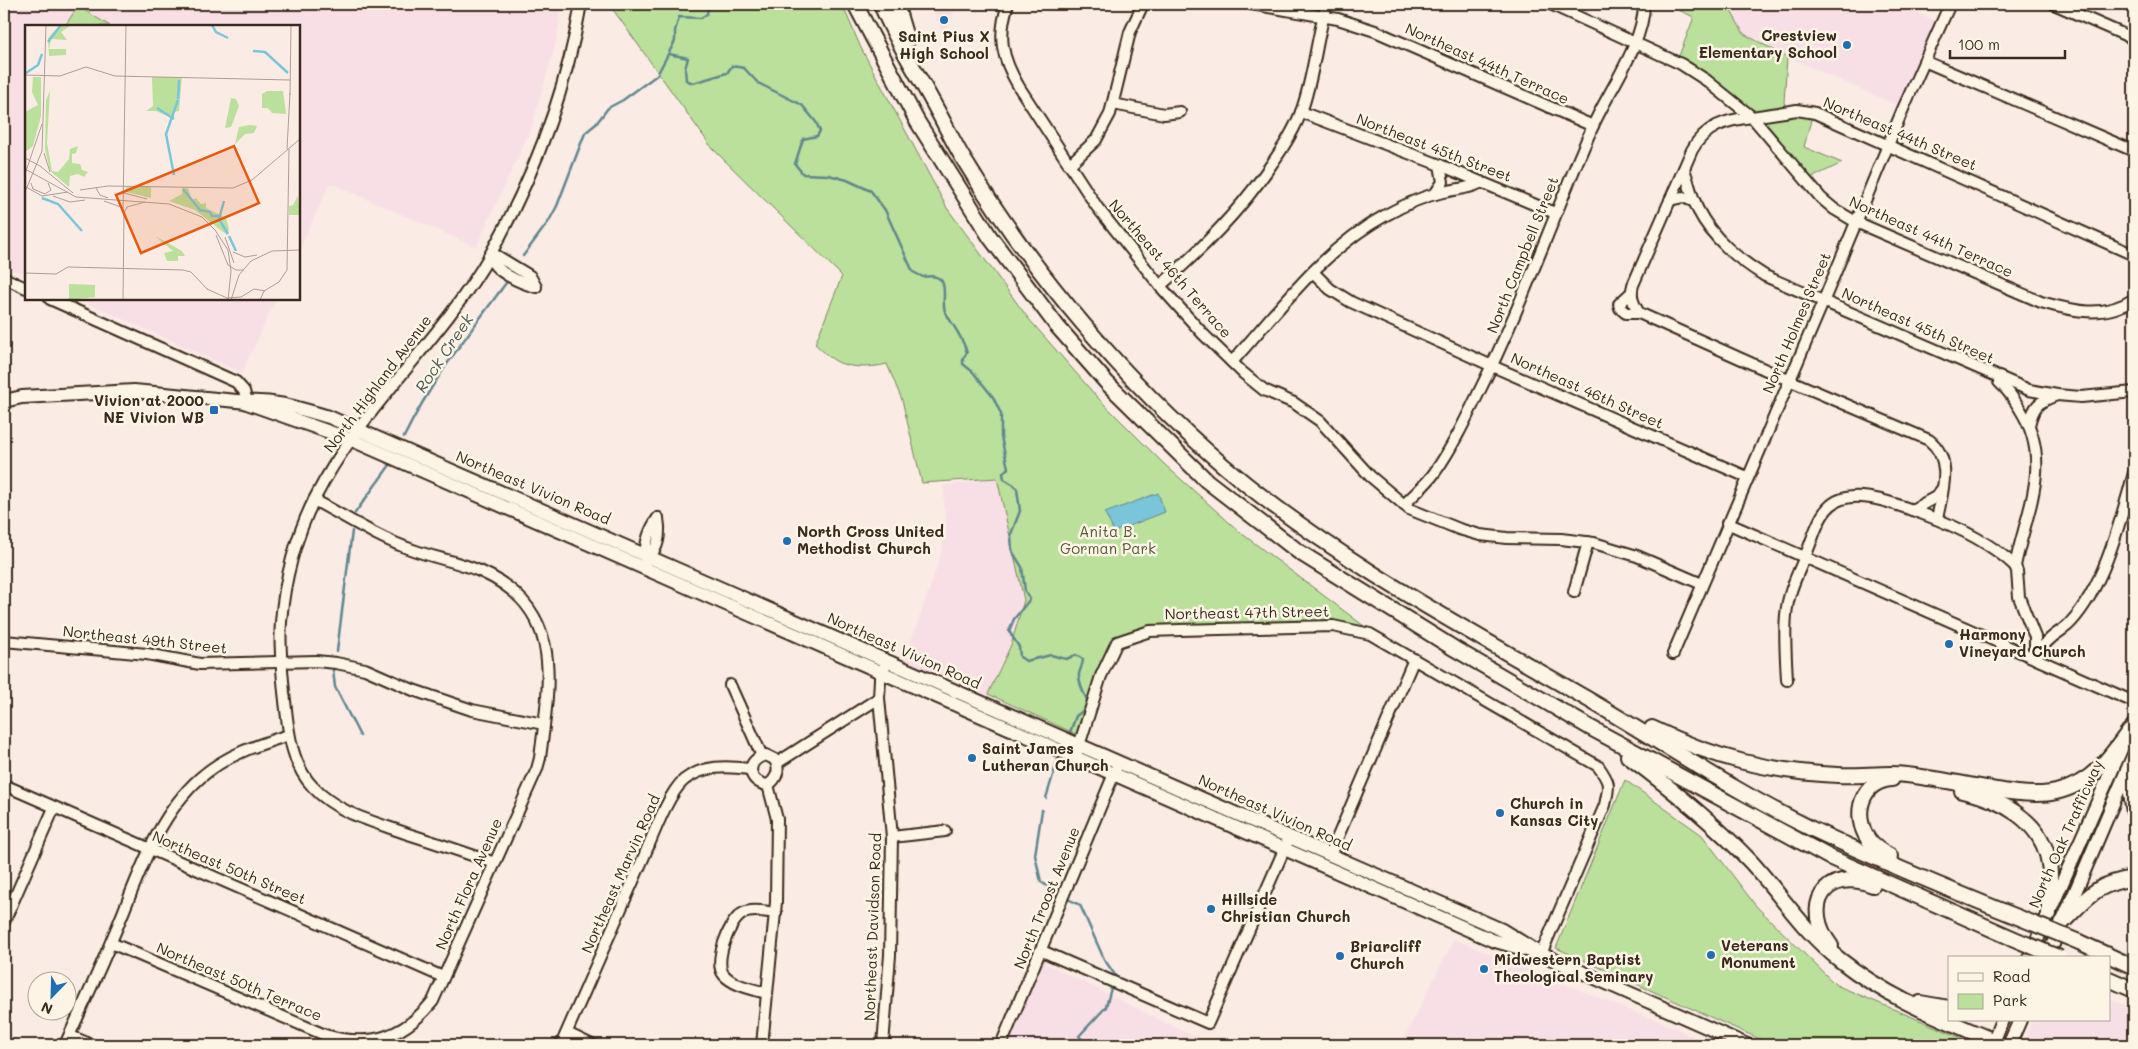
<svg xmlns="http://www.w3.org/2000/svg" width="2138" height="1049" viewBox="0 0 2138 1049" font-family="Mali,sans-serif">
<rect width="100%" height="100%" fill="#faebe5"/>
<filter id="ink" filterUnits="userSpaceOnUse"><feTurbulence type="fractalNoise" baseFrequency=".02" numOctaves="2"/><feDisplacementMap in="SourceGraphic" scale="10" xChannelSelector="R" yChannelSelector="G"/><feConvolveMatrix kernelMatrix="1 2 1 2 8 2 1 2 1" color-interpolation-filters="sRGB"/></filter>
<g filter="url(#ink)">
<g fill="#f8dfe6">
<polygon points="4,4 561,4 556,42 531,129 476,247 330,183 299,250 299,26 26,26 26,276 4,266"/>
<polygon points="932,4 957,4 943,36"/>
<polygon points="1727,4 1896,4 1938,22 1901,107 1787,57 1744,34"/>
<polygon points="79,299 276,299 242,373"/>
<polygon points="997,478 1024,600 1011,645 985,700 903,664 939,561 946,532 943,486"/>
<polygon points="1454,939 1641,1015 1658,1020 1710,1045 1401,1045"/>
<polygon points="1043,962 1195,1037 1191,1045 1008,1045"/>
<polygon points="2109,999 2134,1009 2134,1045 2022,1045 2032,1020 2109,1020"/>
</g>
<g fill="#bae09b" stroke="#7a855c">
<path d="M609,4H842L861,48L947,208L1028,318L1097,397L1164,464L1241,533L1364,626L1326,622L1182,625L1180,630L1118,642L1091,695L1076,734L988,694L1011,645L1024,600L997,478L922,483L902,400L887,364C871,368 848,369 834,360C827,356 821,349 815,344L842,276L712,148Z"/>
<polygon points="1665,4 1727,4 1744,34 1787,57 1784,102 1788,115 1812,116 1804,147 1842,163 1809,179 1741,100 1679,56 1694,17"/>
<polygon points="78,6 110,26 65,26"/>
<polygon points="1625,780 1702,835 1756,906 1836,985 1962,1038 1965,1045 1773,1045 1556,948"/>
</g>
<polygon fill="#7ac5da" stroke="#61878f" points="1158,493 1165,512 1114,532 1105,513"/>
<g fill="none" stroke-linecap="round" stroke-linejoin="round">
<g stroke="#61878f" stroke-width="2.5">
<path d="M669,54L688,58L685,69L686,80L693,83L727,73L732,66L744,68L758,83L802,105L816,122L820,131L817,136L803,139L795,164L803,174L829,175L847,180L871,191L885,210L913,272L923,277C954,271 940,299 945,311C953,327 962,335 967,353L963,358V364L973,372L993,397L1001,414V437L1008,468L1003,473L1004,479L1014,485L1017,489L1020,511L1011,534L1012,551L1022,567L1025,591L1030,599L1014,619L1009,631L1019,647L1020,657L1026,661L1051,655L1066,659L1076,655L1083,659C1083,665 1080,669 1079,674C1078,683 1084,694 1088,702L1084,710L1076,716L1069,735"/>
<polyline points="523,256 549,221 557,206 585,133 596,124 608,108 623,100 657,75 675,41 675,31 679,17 701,18 707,14 708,7 706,4"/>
<path d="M404,437C431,381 469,333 506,283"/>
<polyline points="355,513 390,465"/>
<polyline points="337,651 352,531"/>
<polyline points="333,670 335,687 360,736"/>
<polyline points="1046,798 1059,756"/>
<polyline points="1042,810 1035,855 1041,882 1061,895"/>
<polyline points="1066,898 1080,905 1104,959 1115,975"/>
<polyline points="1087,1045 1079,1036 1106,1007 1111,988"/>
</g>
<defs>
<g id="minor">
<path d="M1008,4C997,37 1002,58 1019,87L1097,207L1160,286L1203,334L1243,373L1264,390L1294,403L1320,421L1370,476L1409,509L1459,529L1480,535L1507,538L1561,539L1594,543L1637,556L1702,584"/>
<polyline points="1251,4 1338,19 1375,31 1593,126"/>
<polyline points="1550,4 1681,64 1706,80 1752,117 1797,110 1815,113 2134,255"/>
<polyline points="2054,4 2134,39"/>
<polyline points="1924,61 2134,151"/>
<polyline points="1113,104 1164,114 1180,112"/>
<polyline points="1301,112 1440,165 1555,213"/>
<polyline points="1069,165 1096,140 1110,114 1130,32 1143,4"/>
<path d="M1684,169C1689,183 1692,198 1698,210C1713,239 1738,259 1765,276L2029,390L2057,395L2081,397L2134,392"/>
<polyline points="1435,194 1443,182 1440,165"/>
<polyline points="1670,200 1683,197 1695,202"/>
<path d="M489,256H497L530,276L536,287C520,283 495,272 489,256Z"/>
<polyline points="1313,272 1330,289 1351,302 1492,366 1747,477"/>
<polyline points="4,278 26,288"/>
<path d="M1160,286C1202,249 1240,211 1271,165C1283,148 1294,131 1301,112C1314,77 1316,39 1327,4"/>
<polyline points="1631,293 1619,304 1620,308 1626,313 1639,313"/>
<polyline points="50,299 236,382 244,391 247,402"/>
<path d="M1232,362C1279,310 1323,249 1386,215C1404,205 1424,196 1443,192C1456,189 1468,189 1480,183"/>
<path d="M1999,382C2008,390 2014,399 2020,409C2054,462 2026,511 2015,566L2017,571L2019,597L2035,637V657"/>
<path d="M2029,425C2034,405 2038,402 2057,395"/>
<path d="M1404,505C1414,494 1427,484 1435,472C1452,448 1466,419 1479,392C1522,306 1553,216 1592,128C1608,91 1644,44 1644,4"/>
<polyline points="1912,510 1936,497 1942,489"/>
<path d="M1937,519C1942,492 1954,460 1929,440L1784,378L1639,313C1633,303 1630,296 1633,285L1692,150C1705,126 1726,120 1752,117L1821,198L1834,209L1856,222L2041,302C2073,311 2104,319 2134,299"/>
<polyline points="1727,523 2134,702"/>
<path d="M647,556C643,545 651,527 658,518"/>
<path d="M645,562C647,556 649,557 652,553C660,545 660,528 658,518"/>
<polyline points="1574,592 1588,542"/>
<polyline points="4,641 147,654 200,664 316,661 336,663 365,669 413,690 472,710 544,724"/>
<polyline points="1673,654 1821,307 1903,109 1950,4"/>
<path d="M2035,657C2039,651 2044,644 2050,639C2056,633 2065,629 2071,622C2105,585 2120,521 2134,473"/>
<path d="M1787,680C1786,658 1784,636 1786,615C1788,590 1800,570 1809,547C1816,529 1822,505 1842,499C1864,491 1901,506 1923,514C1956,526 1990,542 2015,566"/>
<polyline points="730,685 762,756"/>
<path d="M1077,752L1101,676L1117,642L1150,631L1180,630L1333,626L1370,634L1598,766C1611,784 1609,785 1605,805L1541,954"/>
<path d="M766,755L774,759C781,768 777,779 768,785C748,783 744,760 766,755Z"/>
<polyline points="777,763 879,698"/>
<polyline points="4,785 443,977"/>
<polyline points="892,837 945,831"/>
<polyline points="1330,855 1414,659"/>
<path d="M495,863C466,853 437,843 408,834C375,822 338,814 313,787C289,762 288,725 284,692C282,669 279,645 281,622C284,581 296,535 315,498C360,409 440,342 490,255C534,176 566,92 581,4"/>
<polyline points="4,922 54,808"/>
<path d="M111,943L325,1035C370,1048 403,1038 433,1001L537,769L540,758C549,684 566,610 482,572C460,562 435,558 413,550C378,538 346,517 314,500"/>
<polyline points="1042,951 1208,1023 1287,843"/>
<path d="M766,993C753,989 734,986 724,975C713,963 729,921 742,914C751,908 766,912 776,913"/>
<polyline points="567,1033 592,1045"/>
<polyline points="70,1036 92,1045"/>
<path d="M65,1045C81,1009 98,974 113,937C137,882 154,819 200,778C226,755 257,745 289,735"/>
<path d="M561,1045C588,984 615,922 642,861C651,841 668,793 684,780C703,765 727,766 749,769"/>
<polyline points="762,1045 776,902 777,819 768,785"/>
<polyline points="883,1045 890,955 892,837 879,698 880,679 885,666"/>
<polyline points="1001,1045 1116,769"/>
</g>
<g id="major">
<path d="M4,401L22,397L134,391L247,402C276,400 301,409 329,417L1502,930L1541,954"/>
<polyline points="247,403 352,440 1492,940 1541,954 1747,1045"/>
<polyline points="2029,958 2129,731 2134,724"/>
<polyline points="2047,958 2134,754"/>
<polyline points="1992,1045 2002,1020"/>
<polyline points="2009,1045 2020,1020"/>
</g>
<g id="highway">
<polyline points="855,4 917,121 990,237 1057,326 1107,383 1207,481 1299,552 1455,649 1589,727 1829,857 2012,938"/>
<path d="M881,4C895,40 919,76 937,110C947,128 955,146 966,163C1032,272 1127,383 1224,466C1333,558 1461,626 1584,697C1660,741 1733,791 1812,829C1880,861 1950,890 2020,918"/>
<polyline points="896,4 907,41"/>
<path d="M1652,728C1714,758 1769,772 1838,775C1855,776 1873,774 1891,774C1903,774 1916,776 1928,778C1963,782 2024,800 2056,792C2091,784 2109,759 2129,731"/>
<path d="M1628,756C1672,789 1713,822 1751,862C1781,895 1805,933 1840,960C1888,998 1938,1017 1994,1041"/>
<polyline points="2134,773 2131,793 2134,812"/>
<path d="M1962,791C2001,799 2043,821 2049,864C2052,880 2048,898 2049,914"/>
<path d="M1890,856C1882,852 1873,847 1868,839C1852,815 1861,781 1892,779"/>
<path d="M2062,923C2089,896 2095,884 2134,878"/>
<polyline points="2079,942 2134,967"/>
<path d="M1831,946C1801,907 1824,866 1873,885"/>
<polyline points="2109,979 2134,990"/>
<polyline points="1920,1003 1949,1008"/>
</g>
</defs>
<use href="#minor" stroke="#3b2a1e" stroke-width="14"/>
<use href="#major" stroke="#3b2a1e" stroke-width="16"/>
<use href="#highway" stroke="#3b2a1e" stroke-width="18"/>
<use href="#minor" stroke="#fcf5e5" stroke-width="10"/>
<use href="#major" stroke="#fcf5e5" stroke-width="12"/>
<use href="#highway" stroke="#fcf5e5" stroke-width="14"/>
<defs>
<g id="highway-bridge">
<polyline points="2020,918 2079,942"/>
<polyline points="2012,938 2060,958"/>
</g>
</defs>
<use href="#highway-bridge" stroke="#3b2a1e" stroke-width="18" stroke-linecap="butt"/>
<use href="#highway-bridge" stroke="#fcf5e5" stroke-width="14"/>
</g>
</g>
<g fill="#1f6fb2" stroke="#fcf5e5" stroke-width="2">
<circle cx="944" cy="20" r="5"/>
<circle cx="1847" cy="45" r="5"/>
<rect x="209" y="405" width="10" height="10" rx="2.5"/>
<circle cx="787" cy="541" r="5"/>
<circle cx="1949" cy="644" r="5"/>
<circle cx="972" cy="758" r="5"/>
<circle cx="1500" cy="813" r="5"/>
<circle cx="1211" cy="909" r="5"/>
<circle cx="1711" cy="955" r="5"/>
<circle cx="1340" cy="956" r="5"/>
<circle cx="1484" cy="969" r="5"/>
</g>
<g text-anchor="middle" stroke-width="5" stroke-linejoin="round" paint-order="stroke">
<g font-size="15" font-weight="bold" fill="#3b2a1e" stroke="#fcf5e5" text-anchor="start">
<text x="1837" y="41" text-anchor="end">Crestview<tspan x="1837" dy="17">Elementary School</tspan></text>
<text x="944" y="42" text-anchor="middle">Saint Pius X<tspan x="944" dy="17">High School</tspan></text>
<text x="204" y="406" text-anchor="end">Vivion at 2000<tspan x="204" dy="17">NE Vivion WB</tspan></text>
<text x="797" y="537">North Cross United<tspan x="797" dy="17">Methodist Church</tspan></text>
<text x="1959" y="640">Harmony<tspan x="1959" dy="17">Vineyard Church</tspan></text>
<text x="982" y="754">Saint James<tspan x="982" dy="17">Lutheran Church</tspan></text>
<text x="1510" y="809">Church in<tspan x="1510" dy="17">Kansas City</tspan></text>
<text x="1221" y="905">Hillside<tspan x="1221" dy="17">Christian Church</tspan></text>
<text x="1721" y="951">Veterans<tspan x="1721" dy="17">Monument</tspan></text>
<text x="1350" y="952">Briarcliff<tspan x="1350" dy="17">Church</tspan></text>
<text x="1494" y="965">Midwestern Baptist<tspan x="1494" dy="17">Theological Seminary</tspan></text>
</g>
<g font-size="15" fill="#3b2a1e" stroke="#fcf5e5">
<text transform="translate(1487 64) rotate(24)" y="5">Northeast 44th Terrace</text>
<text transform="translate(1900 134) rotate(23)" y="5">Northeast 44th Street</text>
<text transform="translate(1434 148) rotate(21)" y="5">Northeast 45th Street</text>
<text transform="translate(1931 237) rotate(24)" y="5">Northeast 44th Terrace</text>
<text transform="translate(1523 255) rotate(-68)" y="5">North Campbell Street</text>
<text transform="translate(1170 269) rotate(49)" y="5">Northeast 46th Terrace</text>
<text transform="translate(1797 323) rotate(-67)" y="5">North Holmes Street</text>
<text transform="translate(1918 326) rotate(24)" y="5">Northeast 45th Street</text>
<text transform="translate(378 384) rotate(-53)" y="5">North Highland Avenue</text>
<text transform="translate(1587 391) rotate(24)" y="5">Northeast 46th Street</text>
<text transform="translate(533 488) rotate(23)" y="5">Northeast Vivion Road</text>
<text transform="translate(1247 613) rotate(-1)" y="5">Northeast 47th Street</text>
<text transform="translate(145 640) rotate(6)" y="5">Northeast 49th Street</text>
<text transform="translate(904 651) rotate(24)" y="5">Northeast Vivion Road</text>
<text transform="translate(1275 813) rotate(24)" y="5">Northeast Vivion Road</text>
<text transform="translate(2066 834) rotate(-66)" y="5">North Oak Trafficway</text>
<text transform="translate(229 868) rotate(23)" y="5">Northeast 50th Street</text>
<text transform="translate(621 874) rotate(-66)" y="5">Northeast Marvin Road</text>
<text transform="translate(469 884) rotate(-66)" y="5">North Flora Avenue</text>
<text transform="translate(1047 898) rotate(-68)" y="5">North Troost Avenue</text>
<text transform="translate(873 927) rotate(-88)" y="5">Northeast Davidson Road</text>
<text transform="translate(239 982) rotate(23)" y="5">Northeast 50th Terrace</text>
</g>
<g font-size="15" fill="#5b583d" stroke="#fcf5e5">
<text x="1108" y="537">Anita B.<tspan x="1108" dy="17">Gorman Park</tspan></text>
</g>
<g font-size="16" font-style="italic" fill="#4e5856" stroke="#fcf5e5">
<text transform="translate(444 353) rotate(-56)" y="6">Rock Creek</text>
</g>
</g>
<g transform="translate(25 25)">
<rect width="275" height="275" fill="#faebe5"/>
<path d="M35,0L45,1L36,7L42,15L26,14L24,24H41V30L24,31L25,49L23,13ZM8,52H16V91L8,121L0,127V87L13,80L7,67ZM127,52H157L154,86L149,87V94L131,86H121L128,81ZM25,66L22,118L27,146L33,147L44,134L45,124L53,121L51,128L47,129V138L55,139L57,145L63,147L59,152L53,149L45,151L44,162L25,146L20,124L21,75ZM242,66H258L261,89L247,88L243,83H237V69ZM206,73L211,74L214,81L206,102L200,103ZM225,100L232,101L229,108L220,109L210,119L214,102ZM101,162H126V173L101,167ZM157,163H163L167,175L171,173L176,179L181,178V183L201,193L204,204L202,210L170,185L144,176L157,169ZM273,171L275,190H264V181L268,180ZM130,211L157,226L160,231H153V236H142L139,228L148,226ZM44,259L70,260V272L44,275Z" fill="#bae09b"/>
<path fill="none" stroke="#7ac5da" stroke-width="2.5" d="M187,0L191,7L203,13M23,17L36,0M228,26L240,27L263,48M1,48L13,40L17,29M153,74L154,55M132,83L149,94M149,150L141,109L153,75M158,164L175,185L185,187L187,191H195M17,173L33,179L57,206M199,176L194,194L203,209M204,211L211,226"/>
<path fill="none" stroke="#ae9e95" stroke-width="1" d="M0,50L35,51L61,42L90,51L265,55M265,70L266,0M262,124L265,68M19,128L25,147M0,133L15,141L48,168M0,144L51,172L144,179L177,192L190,205L203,225L206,246L203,275M0,149L17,99M6,158L8,164L20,169L26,165L23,158M1,162L17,171L43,167M71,163L75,170L83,173M55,165L83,161L208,163L227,155L275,114M0,167L17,126L21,0M99,168L122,174M28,171L45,177L60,175M79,176L96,182L98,188M98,186L101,0M99,188L102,182L120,177M191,210L203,240L211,245H219M200,212L209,238M208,227L220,232L232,230M0,248L31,249L43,242L158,245L166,247L183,265M182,264L202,273L216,272L229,264L240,266M98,275L99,187M206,275L214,250L226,236L247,226L275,225M235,275L239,266L254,257L262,245L264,124"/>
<path fill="#e8590c" fill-opacity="0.15" stroke="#e8590c" stroke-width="2.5" d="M209,121L234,178L116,228L91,170Z"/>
<rect width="275" height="275" fill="none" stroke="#3b2a1e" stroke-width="2.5"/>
</g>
<rect width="2138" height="1049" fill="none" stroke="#fcf5e5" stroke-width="20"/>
<rect x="10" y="10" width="2118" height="1029" fill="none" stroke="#3b2a1e" stroke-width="2" filter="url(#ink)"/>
<rect x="1948" y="956" width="162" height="65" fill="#fcf5e5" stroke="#afa495"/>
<rect x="1958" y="973" width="25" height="8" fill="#fcf5e5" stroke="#afa495"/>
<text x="1993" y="982" font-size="15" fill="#3b2a1e">Road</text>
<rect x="1958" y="994" width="25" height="15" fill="#bae09b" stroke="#afa495"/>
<text x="1993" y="1006" font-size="15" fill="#3b2a1e">Park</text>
<g transform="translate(52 996) rotate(203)"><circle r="24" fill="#fcf5e5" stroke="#afa495"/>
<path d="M0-4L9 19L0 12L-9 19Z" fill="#1f6fb2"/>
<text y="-8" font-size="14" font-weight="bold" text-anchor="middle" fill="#3b2a1e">N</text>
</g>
<path d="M1950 50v8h115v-8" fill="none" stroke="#3b2a1e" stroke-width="2.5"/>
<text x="1958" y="50" font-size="15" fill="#3b2a1e" stroke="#fcf5e5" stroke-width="4" paint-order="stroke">100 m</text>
</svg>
